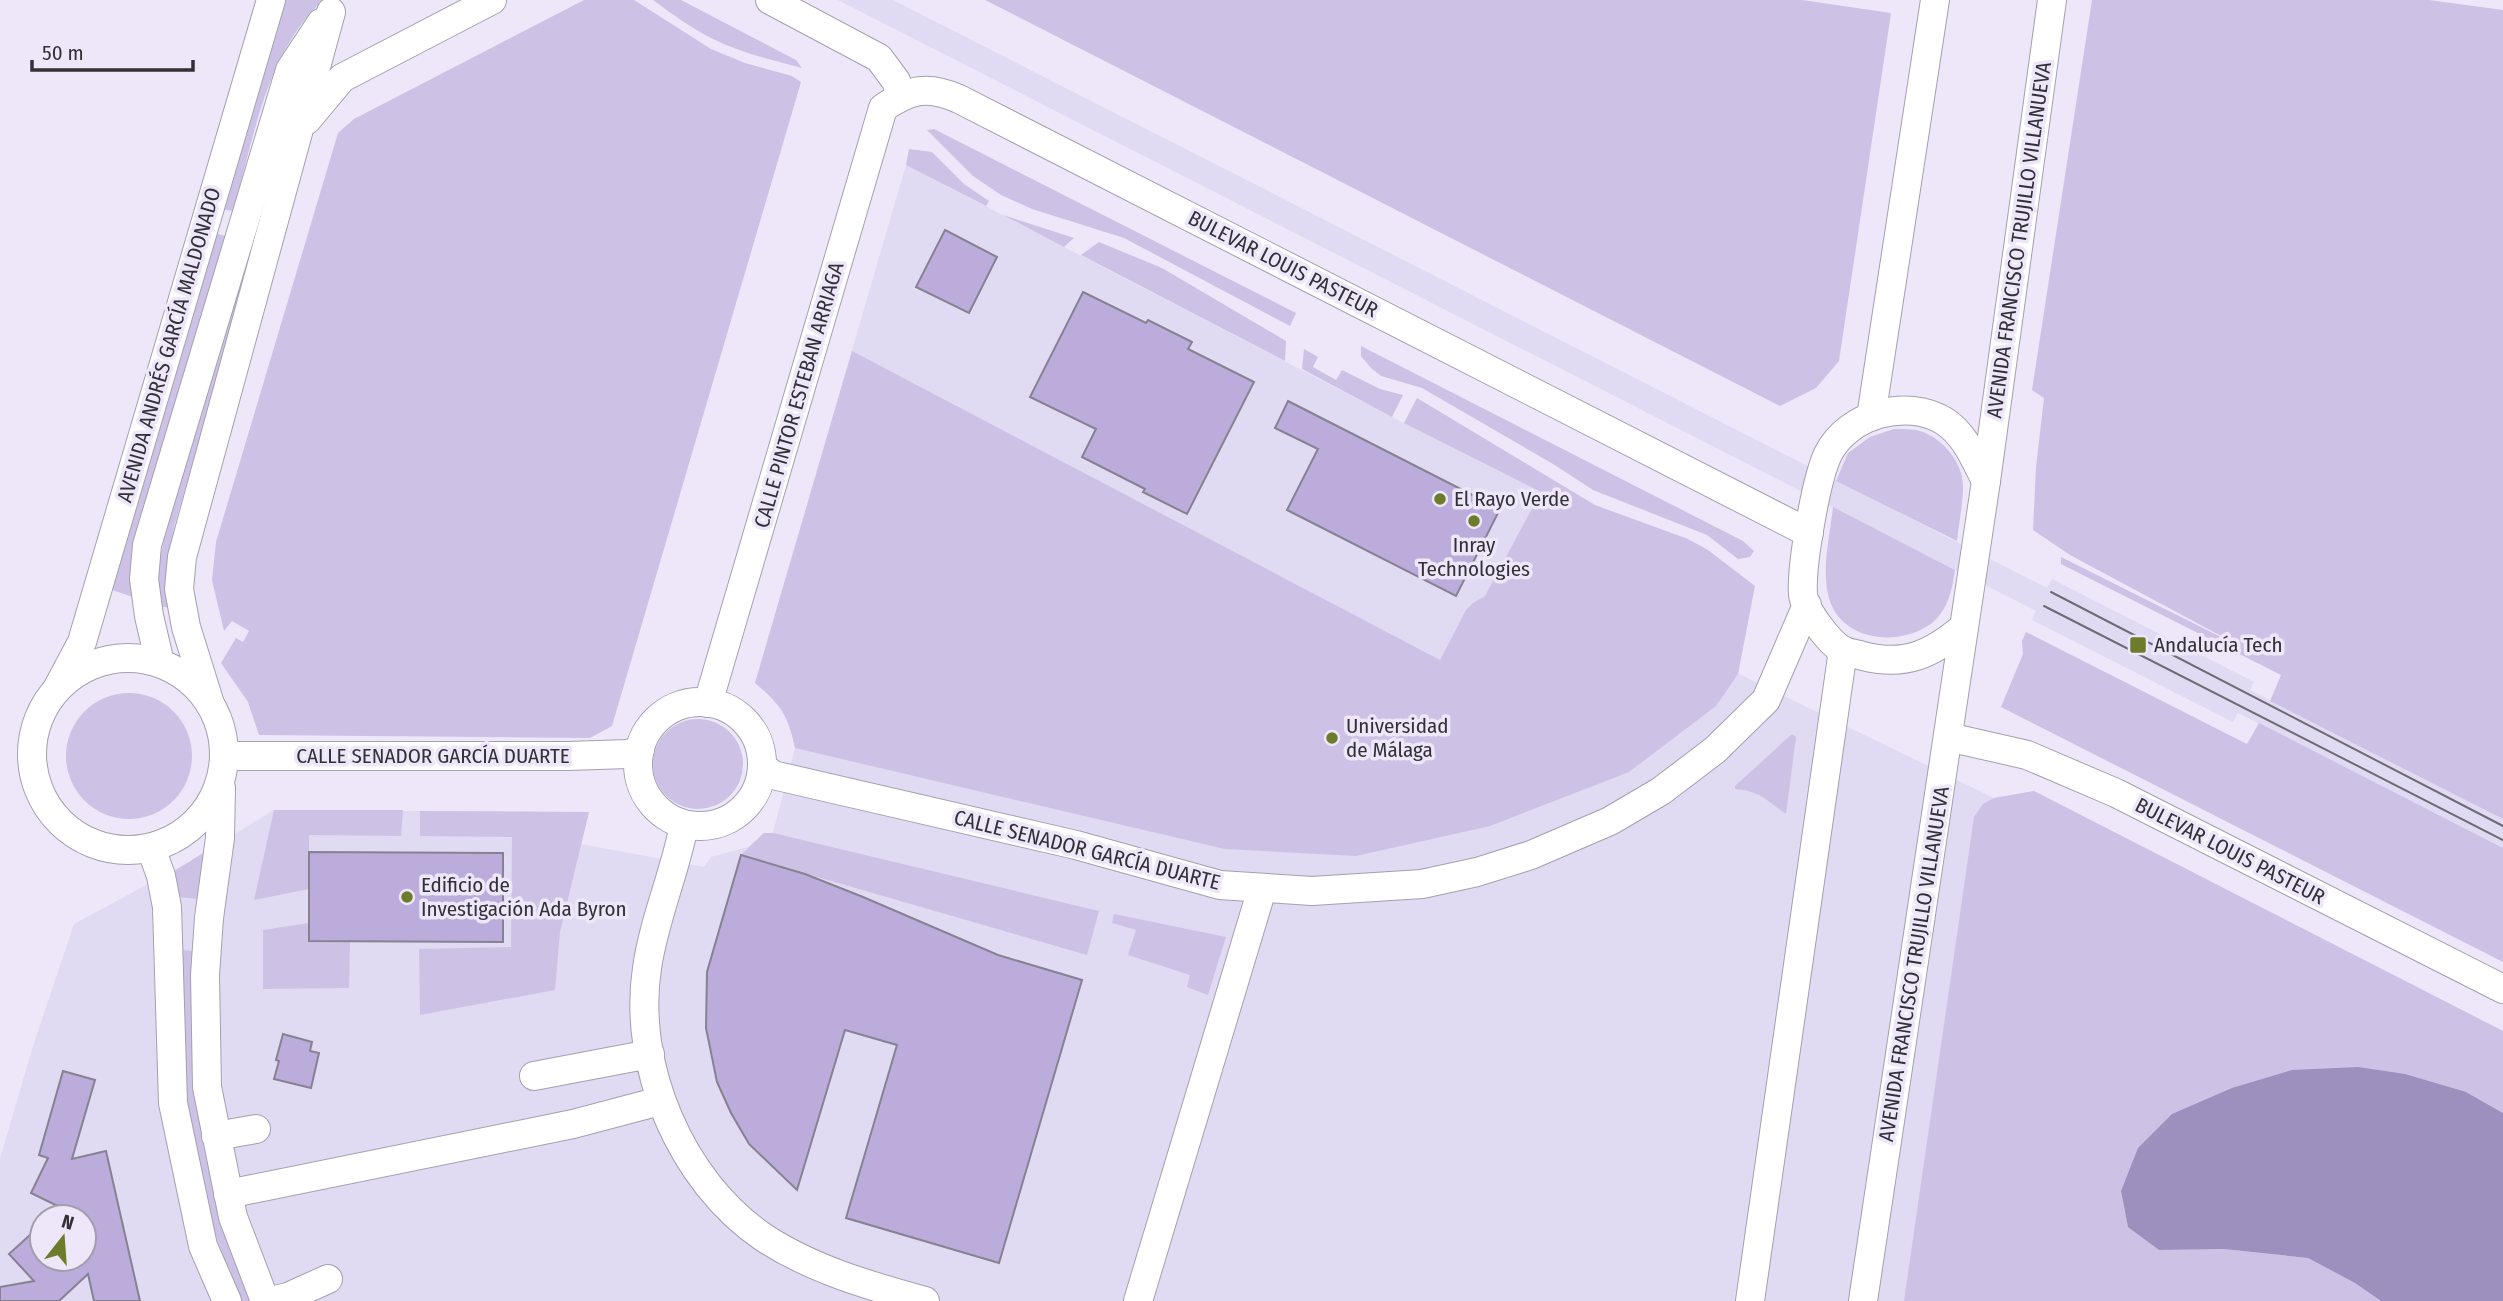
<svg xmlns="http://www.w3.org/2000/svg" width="2503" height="1301" viewBox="0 0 2503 1301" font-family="'Fira Sans Condensed',sans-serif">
<rect width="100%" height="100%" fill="#ede7f9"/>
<g fill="#e0daf2" fill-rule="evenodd">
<polygon points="838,0 893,0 2047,588 2052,579 2254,682 2250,690 2503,819 2503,848 2238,713 2233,722 2032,620 2036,611"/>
<path d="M906,165L1392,417L1541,491L1739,674L1994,798L2034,791L2503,1031V1301H0V1159L33,1046L74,924L189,862L274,810L589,812L581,844L704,867L711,857L748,847L764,833H773L795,748L791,728L777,701L755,683ZM42,1217H84V1259H42Z"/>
</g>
<g fill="#cdc2e5">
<path d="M281,0H323C265,54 254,139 233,211L221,209Z"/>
<polygon points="584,0 634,0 711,49 745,63 792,76 801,82 612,726 590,738 259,735 248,702 221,663 236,638 243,642 249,631 232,621 224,631 212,580 216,542 338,133 354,119"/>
<path d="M653,0H681L796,60L802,68C772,60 741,53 713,39C691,28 672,14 653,0Z"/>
<polygon points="985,0 1802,0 1891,13 1839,361 1816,388 1780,406"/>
<polygon points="2092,0 2429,0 2503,10 2503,819 2270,701 2281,675 2061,564 2061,557 2251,652 2070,555 2033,530 2036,467 2044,398 2032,390"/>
<polygon points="934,129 1296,313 1290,326 1124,238 1032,209 1001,195 973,176 927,130"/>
<polygon points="909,149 932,152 964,184 989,201 986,206 906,165"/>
<polygon points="1003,215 1074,238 1064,247"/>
<polygon points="214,233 225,236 138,538 136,598 112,590"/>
<polygon points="1099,242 1162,268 1286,341 1285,361 1081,255"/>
<polygon points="248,243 256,245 174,527 166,574 170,608 159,606 158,570 164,539"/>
<polygon points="1361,346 1743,541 1754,551 1750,557 1738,559 1707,535 1593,490 1553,464 1422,388 1381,376 1371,368 1361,356"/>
<polygon points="1304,349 1318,357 1313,367 1336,380 1342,370 1380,389 1403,395 1392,417 1302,369"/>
<path d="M852,351L1440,660L1466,610L1473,603L1485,596L1541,492L1404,423L1417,398L1595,505L1688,539L1708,550L1755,586L1738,674L1716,706L1629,772L1490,826L1356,856L1225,849L795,748C788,715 781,705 755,683Z"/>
<path d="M1894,429C1901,429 1909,429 1916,430C1940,435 1963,461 1963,486C1963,504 1959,523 1957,541L1836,481L1848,453L1870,437Z"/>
<path d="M1833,507L1955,570C1952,590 1948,610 1932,623C1899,648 1841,641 1829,598C1821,570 1830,535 1833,507Z"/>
<polygon points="2026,632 2247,744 2259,723 2503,848 2503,962 2001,707 2023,654 2022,641"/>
<circle cx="129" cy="756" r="63"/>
<circle cx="698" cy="764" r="45"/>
<path d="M1792,734L1796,737L1786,814C1767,801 1761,791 1735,789V786Z"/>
<polygon points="2034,791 2503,1031 2503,1113 2466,1092 2121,1191 2128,1226 2159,1250 2224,1249 2308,1258 2355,1283 2381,1301 1904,1301 1974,817 1983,804 1994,798"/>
<polygon points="274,810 403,810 401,836 309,835 309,889 254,900"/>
<polygon points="420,811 589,812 560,932 555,990 420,1015 419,949 511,947 512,837 420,836"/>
<polygon points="764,833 773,833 1099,911 1087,955 741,855"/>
<polygon points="203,853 206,854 199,899 179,897 173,872"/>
<polygon points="1114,914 1226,937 1208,995 1187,987 1190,975 1128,955 1136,930 1112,923"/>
<polygon points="309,923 309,941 350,941 349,988 263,989 263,930"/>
<path d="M181,950L192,951C193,1017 191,1083 204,1148C214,1201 233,1251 252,1301H240C222,1251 201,1201 192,1148C181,1082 181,1017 181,950Z"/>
</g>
<polygon fill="#9e90be" points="2358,1067 2405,1074 2466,1092 2503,1113 2503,1301 2381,1301 2355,1283 2308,1258 2224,1249 2159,1250 2128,1227 2121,1191 2138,1148 2172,1114 2232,1088 2292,1070"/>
<g fill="#bbacdc" stroke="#878292" stroke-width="2">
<polygon points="945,230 997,257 969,313 916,287"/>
<polygon points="1083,292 1146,323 1148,320 1192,342 1188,349 1254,382 1187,514 1143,492 1145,489 1082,457 1096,429 1030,397"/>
<polygon points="1288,401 1500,509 1456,596 1287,510 1318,449 1275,428"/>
<polygon points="309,852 503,853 503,942 309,941"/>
<polygon points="741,855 805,874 863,897 998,955 1082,980 999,1263 846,1218 897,1045 845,1030 797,1190 749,1144 731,1113 717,1082 706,1028 707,972"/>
<polygon points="283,1034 312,1042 310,1051 319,1053 311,1088 274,1079 279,1061 276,1060"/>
<polygon points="63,1071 95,1080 72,1159 106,1151 140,1301 94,1301 88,1274 59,1301 0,1301 0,1287 34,1281 9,1254 42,1224 42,1259 84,1259 84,1217 75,1217 74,1214 31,1193 48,1158 39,1155"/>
</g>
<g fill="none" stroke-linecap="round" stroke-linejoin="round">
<defs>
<g id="minor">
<polyline points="770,0 879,58 896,81 901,95"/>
<polyline points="307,120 342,78 492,0"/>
<polyline points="1871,417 1935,0"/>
<path d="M1964,627C1932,654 1905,667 1863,656C1856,654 1848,653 1842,650C1829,642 1804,610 1803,594C1801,566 1816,479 1828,454C1848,414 1907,398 1944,421C1965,434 1975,460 1986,481"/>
<circle cx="128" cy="754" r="96"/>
<polyline points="160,663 149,616 144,579 147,545 290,70 321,23"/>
<polyline points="58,687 82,642 271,0"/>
<circle cx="700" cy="764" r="62"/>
<path d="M708,703L883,108C910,89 928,85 959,99L1809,533"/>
<polyline points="210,704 186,627 179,589 182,557 331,12"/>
<polyline points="1948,737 2027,755 2116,793 2503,989"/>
<polyline points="225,756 568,756 628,754 640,750"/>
<polyline points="763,767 773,775 1076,845 1220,885 1312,891 1422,884 1477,872 1531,855 1610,821 1661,791 1715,750 1766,700 1807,605"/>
<polyline points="221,788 220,838 209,918 205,975 207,1087 233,1217 265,1301"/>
<path d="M684,825C675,873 654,919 647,968C632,1066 681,1181 763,1237C811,1269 870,1286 925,1301"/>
<polyline points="151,848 161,876 167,907 173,1103 203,1246 227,1301"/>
<polyline points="534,1076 650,1054"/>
<polyline points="216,1136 256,1129"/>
<polyline points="228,1194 573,1124 660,1101"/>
<polyline points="271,1301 288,1297 328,1279"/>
<polyline points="1138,1301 1262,889"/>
<polyline points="1750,1301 1843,650"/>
<polyline points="1863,1301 1986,481 2052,0"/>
</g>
</defs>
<use href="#minor" stroke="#a4a0b0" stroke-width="30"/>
<use href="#minor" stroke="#fff" stroke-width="28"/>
<g stroke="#6f6b75" stroke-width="2">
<polyline points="2051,592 2503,826"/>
<polyline points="2044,606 2503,840"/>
</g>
</g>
<g fill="#6d7c2a" stroke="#ede7f9" stroke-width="2.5">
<circle cx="1440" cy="499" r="7"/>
<circle cx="1474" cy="521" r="7"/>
<rect x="2129" y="636" width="18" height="18" rx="3.5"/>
<circle cx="1332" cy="738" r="7"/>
<circle cx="407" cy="897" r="7"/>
</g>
<g text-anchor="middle" stroke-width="7" stroke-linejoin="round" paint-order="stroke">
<g font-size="21" fill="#333137" stroke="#ede7f9">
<text transform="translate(2019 240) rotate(-82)" y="7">AVENIDA FRANCISCO TRUJILLO VILLANUEVA</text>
<text transform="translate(1283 264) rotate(27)" y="7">BULEVAR LOUIS PASTEUR</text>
<text transform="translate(169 345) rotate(-74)" y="7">AVENIDA ANDRÉS GARCÍA MALDONADO</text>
<text transform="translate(799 395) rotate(-74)" y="7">CALLE PINTOR ESTEBAN ARRIAGA</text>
<text x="433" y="763">CALLE SENADOR GARCÍA DUARTE</text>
<text transform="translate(1087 850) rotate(14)" y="7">CALLE SENADOR GARCÍA DUARTE</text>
<text transform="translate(2230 851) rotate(27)" y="7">BULEVAR LOUIS PASTEUR</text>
<text transform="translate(1914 964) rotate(-81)" y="7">AVENIDA FRANCISCO TRUJILLO VILLANUEVA</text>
</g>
<g font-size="21" fill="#333137" stroke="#ede7f9" text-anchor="start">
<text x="1454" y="506">El Rayo Verde</text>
<text x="1474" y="552" text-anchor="middle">Inray<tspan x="1474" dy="24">Technologies</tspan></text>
<text x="2154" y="652">Andalucía Tech</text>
<text x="1346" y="733">Universidad<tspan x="1346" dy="24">de Málaga</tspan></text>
<text x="421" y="892">Edificio de<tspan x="421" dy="24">Investigación Ada Byron</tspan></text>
</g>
</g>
<g transform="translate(63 1238) rotate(17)"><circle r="33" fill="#ede7f9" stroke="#a39eab" stroke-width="2"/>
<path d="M0-5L12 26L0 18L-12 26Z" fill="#6d7c2a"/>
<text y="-10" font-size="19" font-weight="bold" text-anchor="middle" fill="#333137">N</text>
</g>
<path d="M32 60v10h161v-10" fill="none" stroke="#333137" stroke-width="3.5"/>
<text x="42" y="60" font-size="21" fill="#333137" stroke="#ede7f9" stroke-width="5" paint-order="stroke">50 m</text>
</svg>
